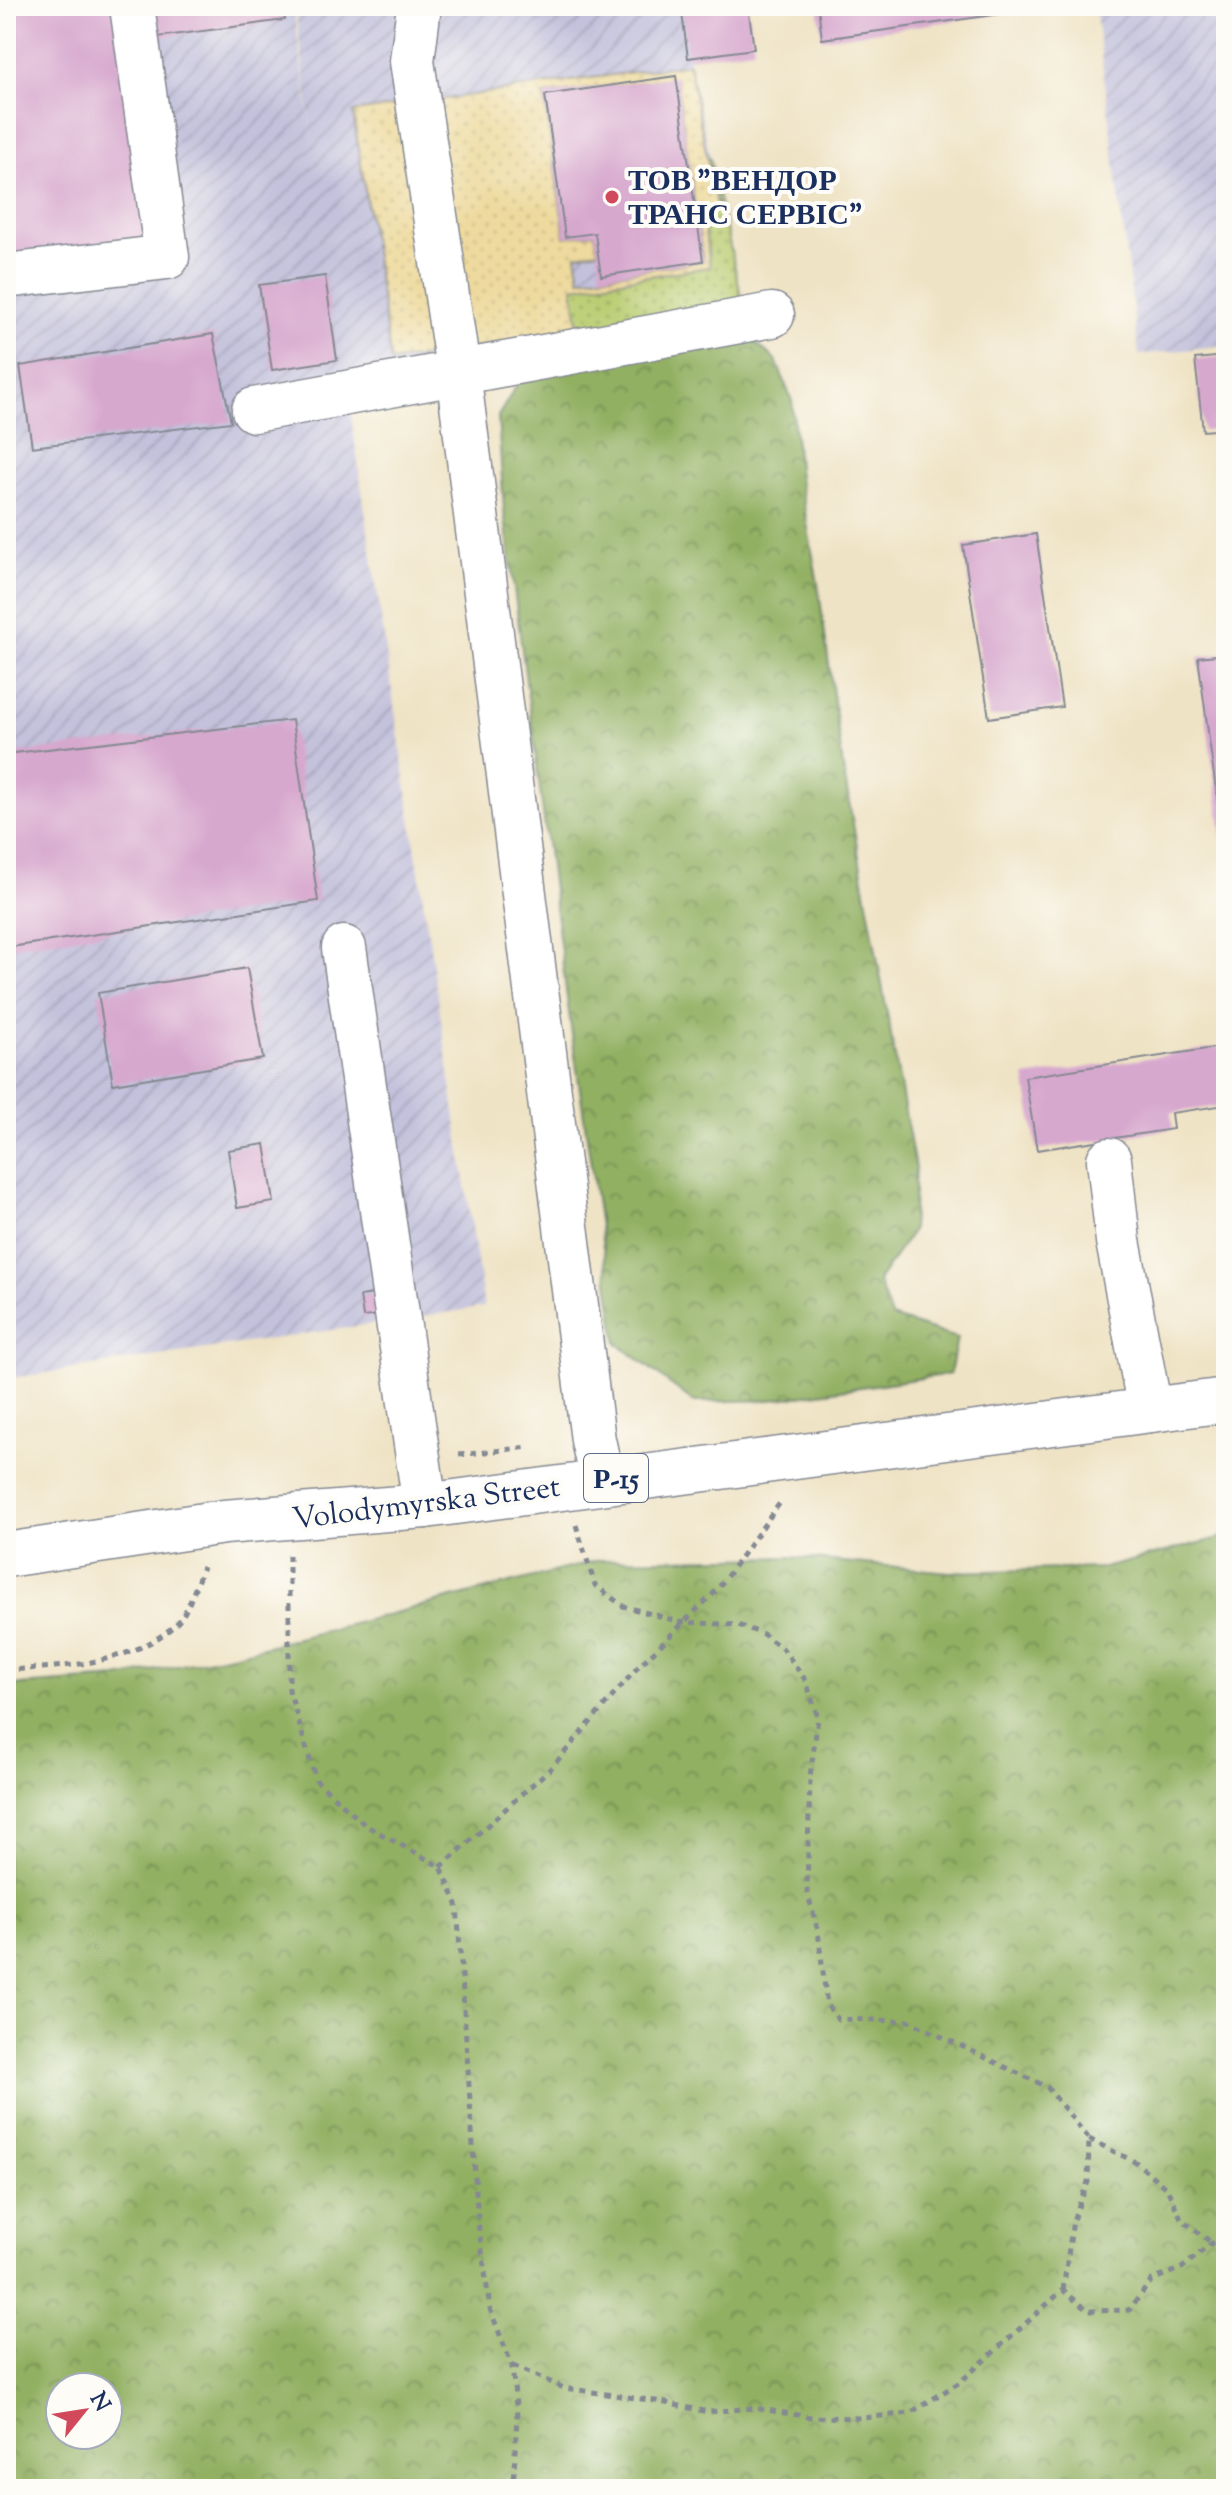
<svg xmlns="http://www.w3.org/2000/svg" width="1232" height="2495" viewBox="0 0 1232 2495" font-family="'Sorts Mill Goudy',serif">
<defs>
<pattern id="industrial-furrows" width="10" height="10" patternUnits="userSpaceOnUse" patternTransform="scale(2)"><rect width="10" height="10" fill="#c3c1db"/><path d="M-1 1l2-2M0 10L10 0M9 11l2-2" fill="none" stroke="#a7a6be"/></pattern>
<pattern id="grass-dots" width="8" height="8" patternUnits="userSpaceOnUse" patternTransform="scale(2)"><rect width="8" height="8" fill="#b9cc6f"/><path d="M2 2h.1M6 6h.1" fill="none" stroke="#96a65e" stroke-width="1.8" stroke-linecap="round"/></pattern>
<pattern id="forest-crowns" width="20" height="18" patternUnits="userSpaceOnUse" patternTransform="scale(2)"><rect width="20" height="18" fill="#92b062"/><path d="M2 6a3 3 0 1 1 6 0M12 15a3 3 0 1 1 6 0" fill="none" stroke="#769054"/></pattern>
<pattern id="sand-dots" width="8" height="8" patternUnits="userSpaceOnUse" patternTransform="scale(2)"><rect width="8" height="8" fill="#eeda9e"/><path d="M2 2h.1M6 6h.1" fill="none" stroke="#ccbb8a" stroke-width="1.8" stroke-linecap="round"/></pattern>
</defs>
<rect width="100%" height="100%" fill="#fdfcf7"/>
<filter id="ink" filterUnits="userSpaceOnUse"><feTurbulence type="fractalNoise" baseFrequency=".0125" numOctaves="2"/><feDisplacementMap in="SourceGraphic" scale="16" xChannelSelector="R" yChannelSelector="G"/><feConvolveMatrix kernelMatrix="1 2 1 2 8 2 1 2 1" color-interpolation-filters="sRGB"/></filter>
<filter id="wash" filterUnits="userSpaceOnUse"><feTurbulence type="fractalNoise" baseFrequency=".006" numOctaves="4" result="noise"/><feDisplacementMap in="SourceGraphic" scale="32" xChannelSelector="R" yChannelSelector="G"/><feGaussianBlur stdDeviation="1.8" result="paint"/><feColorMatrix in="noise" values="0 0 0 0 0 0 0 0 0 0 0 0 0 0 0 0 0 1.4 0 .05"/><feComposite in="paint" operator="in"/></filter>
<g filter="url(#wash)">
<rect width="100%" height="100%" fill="#efe3c5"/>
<g fill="url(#industrial-furrows)">
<polygon points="6,6 293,6 313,144 295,6 681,6 688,58 744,308 345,376 484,1307 6,1379"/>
<polygon points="1095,6 1226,6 1226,345 1139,355"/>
</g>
<polygon fill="url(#grass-dots)" stroke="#6a7e66" stroke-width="2" points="710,158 744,308 579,331 573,287 710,267 702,210 718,207 707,159"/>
<g fill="url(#forest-crowns)" stroke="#567060" stroke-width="2" fill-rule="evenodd">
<polygon points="747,336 776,360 792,401 799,479 818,584 843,768 915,1168 912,1231 878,1281 891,1317 957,1338 950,1374 771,1400 694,1402 617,1343 570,1021 504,511 498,416 522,377"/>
<path d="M1226,1536V2489H6V1686L118,1678L236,1654L599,1560L791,1557L949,1572L1104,1568ZM60,2387H108V2435H60Z"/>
</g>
<path fill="url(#sand-dots)" stroke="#84847e" stroke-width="2" fill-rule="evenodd" d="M689,64L717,208L702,210L710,267L573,287L579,331L391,362L353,112ZM676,77L703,261L580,279L576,255L598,251L595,233L565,237L544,95Z"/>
<g id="blocks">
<g fill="#d7a8ce">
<polygon points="6,6 112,6 146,245 17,262 6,193"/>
<polygon points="153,6 283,6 285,20 158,37"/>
<polygon points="681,6 748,6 754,49 688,58"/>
<polygon points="818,6 1028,6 1029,10 822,39"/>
<polygon points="676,76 703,261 601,276 595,233 565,237 545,95"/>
<polygon points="325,276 337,360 272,370 259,285"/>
<polygon points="213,334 231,422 32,447 20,366"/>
<polygon points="1226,356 1226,429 1203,431 1195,359"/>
<polygon points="1036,534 1062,707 989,718 963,545"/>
<polygon points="1226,654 1226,850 1224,850 1198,657"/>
<polygon points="292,720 318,901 10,947 6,917 6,754"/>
<polygon points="247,968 263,1059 113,1084 98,993"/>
<polygon points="1226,1046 1226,1105 1171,1113 1173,1129 1037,1150 1025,1077"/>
<polygon points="265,1144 274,1202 237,1208 228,1150"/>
<polygon points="386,1292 389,1314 363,1317 360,1296"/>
</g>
</g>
</g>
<g filter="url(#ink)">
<use href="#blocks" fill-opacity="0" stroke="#858992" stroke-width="2"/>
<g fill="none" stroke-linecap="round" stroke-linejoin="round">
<defs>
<g id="minor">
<polyline points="419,6 412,61 456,356 593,1440 602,1480"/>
<polyline points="6,276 167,257 132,6"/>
<polyline points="254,410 772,315"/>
<polyline points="344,948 425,1506"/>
<polyline points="1109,1160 1118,1241 1150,1410"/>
</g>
<polyline id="major" points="6,1555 224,1522 425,1506 1226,1400"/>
</defs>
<use href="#minor" stroke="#858992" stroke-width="47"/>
<use href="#major" stroke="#858992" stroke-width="47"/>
<g stroke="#858992" stroke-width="5" stroke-dasharray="6 6" stroke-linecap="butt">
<polyline points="459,1455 529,1447"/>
<polyline points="576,1525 595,1585 623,1606 680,1622 738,1625 763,1634 784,1650 806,1681 818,1718 810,1776 807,1891 818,1931 827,2005 838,2019 909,2021 1047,2087 1089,2139 1088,2182 1073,2220 1063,2290"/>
<polyline points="289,1555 289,1690 316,1780 365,1825 441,1867 457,1904 478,2222 490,2309 512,2366 517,2416 513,2489"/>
<path d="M6,1670C63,1667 133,1665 177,1623C189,1611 196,1583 203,1567"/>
<polyline points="441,1867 552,1767 637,1668 717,1590 782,1500"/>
<polyline points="1089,2139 1137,2163 1167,2189 1182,2220 1212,2243"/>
<polyline points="513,2366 564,2388 656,2401 708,2412 754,2408 810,2417 863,2418 910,2413 960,2382 1063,2290 1088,2311 1129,2310 1152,2280 1182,2268 1212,2243 1226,2239"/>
</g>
<use href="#minor" stroke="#fff" stroke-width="44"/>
<use href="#major" stroke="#fff" stroke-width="44"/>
</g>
</g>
<circle fill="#d1495b" stroke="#fdfcf7" stroke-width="3" cx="612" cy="197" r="8"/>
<g text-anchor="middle" stroke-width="8" stroke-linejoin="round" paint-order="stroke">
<rect fill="#fdfcf7" stroke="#5f6c8c" stroke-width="2" x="584" y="1454" width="64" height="48" rx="6"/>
<g font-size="28" font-weight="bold" fill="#1b2f5e">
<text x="616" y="1488">Р-15</text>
</g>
<g font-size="30" font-weight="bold" fill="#1b2f5e" stroke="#fdfcf7" text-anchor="start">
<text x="628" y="190">ТОВ "ВЕНДОР<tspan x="628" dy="34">ТРАНС СЕРВІС"</tspan></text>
</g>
<g font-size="30" fill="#1b2f5e" stroke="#fdfcf7">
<text transform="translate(426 1502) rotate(-7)" y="10">Volodymyrska Street</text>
</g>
</g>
<rect width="1232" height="2495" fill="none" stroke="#fdfcf7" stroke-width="32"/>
<g transform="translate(84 2411) rotate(60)"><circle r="38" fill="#fdfcf7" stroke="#a3aaba" stroke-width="2"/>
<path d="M0-6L14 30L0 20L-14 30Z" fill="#d1495b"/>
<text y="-12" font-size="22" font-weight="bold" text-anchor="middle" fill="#1b2f5e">N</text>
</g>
</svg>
